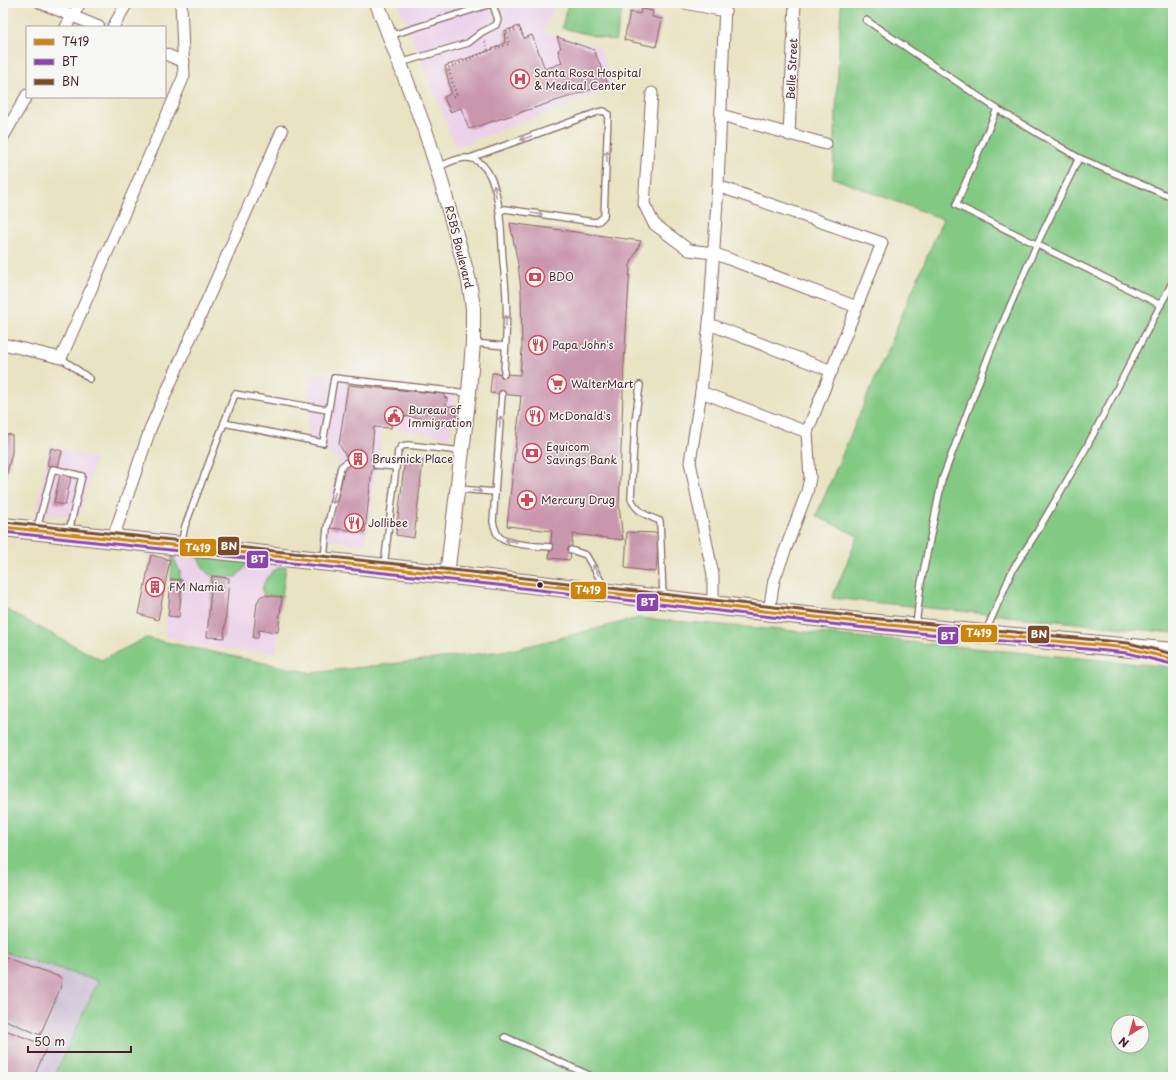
<svg xmlns="http://www.w3.org/2000/svg" width="1176" height="1080" viewBox="0 0 1176 1080" font-family="'Playpen Sans',sans-serif">
<rect width="100%" height="100%" fill="#f6f6f2"/>
<filter id="ink" filterUnits="userSpaceOnUse"><feTurbulence type="fractalNoise" baseFrequency=".025" numOctaves="2"/><feDisplacementMap in="SourceGraphic" scale="8" xChannelSelector="R" yChannelSelector="G"/><feConvolveMatrix kernelMatrix="1 2 1 2 8 2 1 2 1" color-interpolation-filters="sRGB"/></filter>
<filter id="wash" filterUnits="userSpaceOnUse"><feTurbulence type="fractalNoise" baseFrequency=".012" numOctaves="4" result="noise"/><feDisplacementMap in="SourceGraphic" scale="16" xChannelSelector="R" yChannelSelector="G"/><feGaussianBlur stdDeviation="0.9" result="paint"/><feColorMatrix in="noise" values="0 0 0 0 0 0 0 0 0 0 0 0 0 0 0 0 0 1.4 0 .05"/><feComposite in="paint" operator="in"/></filter>
<g filter="url(#wash)">
<rect width="100%" height="100%" fill="#e9e3c3"/>
<g fill="#ecd1ea">
<polygon points="398,3 557,3 544,32 600,47 613,88 456,147"/>
<polygon points="308,373 430,389 457,390 450,437 384,427 365,544 318,539 323,529 339,463 335,456 328,452 309,449"/>
<polygon points="50,445 95,459 80,516 36,514"/>
<polygon points="172,550 286,565 276,652 242,651 205,647 165,636"/>
</g>
<polygon fill="#cbbfd5" points="3,952 98,981 54,1077 3,1077"/>
<g fill="#82c984" stroke="#667458" fill-rule="evenodd">
<polygon points="568,3 585,3 622,12 615,41 562,28"/>
<polygon points="841,3 1173,3 1173,633 832,598 858,536 816,516 943,219 833,178"/>
<polygon points="172,553 180,572 180,580 171,579"/>
<path d="M197,556L250,562L236,577C210,577 208,579 197,556Z"/>
<path d="M286,566L282,597L264,595L262,590C264,578 273,568 286,566Z"/>
<path d="M3,608L101,660L146,638L312,673L512,650L639,618L805,632L1173,667V1077H54L98,981L3,952ZM1118,1022H1142V1046H1118Z"/>
</g>
<g id="blocks">
<g fill="#c996ad">
<polygon points="641,9 653,11 652,17 662,19 656,47 624,40 630,12 640,14"/>
<polygon points="519,26 524,38 532,35 545,69 562,63 558,50 561,48 557,37 594,50 608,84 469,129 461,108 450,112 444,97 450,94 451,92 445,66 488,51 505,43 504,31"/>
<polygon points="510,223 641,241 630,265 624,365 619,505 623,540 573,534 570,560 549,558 552,531 507,526 521,396 490,393 492,373 520,375 522,349 521,290 518,264"/>
<polygon points="348,385 444,394 444,397 447,398 446,406 457,407 456,424 441,423 442,420 393,415 391,428 374,427 371,460 377,461 376,469 372,469 365,532 330,528 347,458 339,444"/>
<polygon points="3,434 12,435 12,453 6,476 3,477"/>
<polygon points="51,448 62,451 58,467 47,465"/>
<polygon points="405,458 423,460 414,538 396,535"/>
<polygon points="60,474 71,477 65,505 54,503"/>
<polygon points="627,532 659,533 656,572 625,568"/>
<polygon points="151,555 170,560 158,620 139,614"/>
<polygon points="212,576 229,578 224,638 207,637"/>
<polygon points="171,579 182,580 179,617 168,616"/>
<polygon points="264,595 282,597 278,632 259,630 258,638 253,638 257,603 260,597"/>
<polygon points="3,955 62,978 60,989 40,1035 3,1019"/>
<polygon points="5,1030 47,1046 34,1077 3,1077 3,1035"/>
</g>
</g>
</g>
<g filter="url(#ink)">
<use href="#blocks" fill-opacity="0" stroke="#826460" stroke-width="1"/>
<g fill="none" stroke-linecap="round" stroke-linejoin="round">
<defs>
<g id="service">
<polyline points="866,20 997,109 1079,158 1173,198"/>
<polyline points="389,36 494,3"/>
<polyline points="400,63 468,43 482,32 496,25 498,20 493,5"/>
<polyline points="997,109 956,205 1161,305"/>
<polyline points="470,158 598,112 604,111 608,114 604,216 599,221 594,222 505,209 499,212"/>
<path d="M438,167C451,162 467,152 480,163C502,180 501,236 503,261C504,273 506,286 506,298C508,323 505,349 504,374"/>
<polyline points="474,343 505,346"/>
<polyline points="61,358 90,379"/>
<path d="M640,385L635,421L631,499C637,512 647,516 660,521L663,597"/>
<path d="M502,394L493,522C495,528 496,536 502,539C511,545 538,546 550,547"/>
<polyline points="224,423 323,443 334,378 468,393"/>
<polyline points="376,465 396,467"/>
<polyline points="458,489 495,492"/>
<polyline points="37,528 53,469 82,476 69,531"/>
<polyline points="181,544 185,526 235,394 328,410"/>
<polyline points="571,550 586,555 605,588"/>
<polyline points="324,558 327,528 341,467 346,463"/>
<polyline points="384,566 398,451 402,446 408,445 461,451"/>
<polyline points="916,625 921,583 942,480 990,352 1036,246 1079,158"/>
<polyline points="986,631 1013,569 1037,532 1086,448 1173,281"/>
<polyline points="505,1037 593,1077"/>
</g>
<g id="minor">
<polyline points="41,3 99,27"/>
<polyline points="685,3 725,11"/>
<polyline points="66,27 80,3"/>
<polyline points="113,27 127,3"/>
<polyline points="165,54 184,62"/>
<polyline points="652,93 644,204 654,224 689,250 713,253 857,307"/>
<polyline points="721,115 826,144"/>
<polyline points="789,135 795,3"/>
<polyline points="3,137 27,95"/>
<polyline points="718,186 882,243 807,432 810,478 807,492 774,580 769,611"/>
<polyline points="709,324 832,371"/>
<polyline points="3,344 61,358 184,76 181,3"/>
<polyline points="701,392 807,432"/>
<polyline points="113,538 151,427 282,131"/>
<polyline points="713,605 713,575 690,462 701,392 709,324 718,186 725,3"/>
</g>
<polyline id="tertiary" points="377,3 425,130 437,167 469,281 473,308 473,343 469,393 447,575"/>
<polyline id="primary" points="3,527 498,580 858,622 1173,652"/>
</defs>
<use href="#service" stroke="#826460" stroke-width="8"/>
<use href="#minor" stroke="#826460" stroke-width="13"/>
<use href="#tertiary" stroke="#826460" stroke-width="16"/>
<use href="#primary" stroke="#826460" stroke-width="20"/>
<g stroke="#826460" stroke-width="2.5" stroke-dasharray="1 3" stroke-linecap="butt">
<polyline points="420,3 423,3"/>
<polyline points="488,51 509,44 505,32 519,28 524,38"/>
<polyline points="453,97 456,94 448,68 488,51 485,41"/>
</g>
<use href="#service" stroke="#fff" stroke-width="5.5"/>
<use href="#minor" stroke="#fff" stroke-width="11"/>
<use href="#tertiary" stroke="#fff" stroke-width="14"/>
<use href="#primary" stroke="#fff" stroke-width="18"/>
<defs>
<polyline id="bus-1" points="3,527 498,580 858,622 1128,648 1173,659"/>
<polyline id="bus-2" points="3,532 497,585 857,627 1127,653 1172,664"/>
<polyline id="bus-3" points="4,522 499,575 859,617 1128,643 1173,654"/>
</defs>
<use href="#bus-1" stroke="#f6f6f2" stroke-width="6"/>
<use href="#bus-2" stroke="#f6f6f2" stroke-width="6"/>
<use href="#bus-3" stroke="#f6f6f2" stroke-width="6"/>
<use href="#bus-1" stroke="#cc840b" stroke-width="3"/>
<use href="#bus-2" stroke="#8e44ad" stroke-width="3"/>
<use href="#bus-3" stroke="#7a4b2a" stroke-width="3"/>
</g>
<defs><path id="oneway-shaft" d="M-6 0H5M1.5-3L5.5 0L1.5 3" fill="none" stroke-width="1.6" stroke-linecap="round" stroke-linejoin="round"/></defs>
<g stroke="#ae9aa0">
<use href="#oneway-shaft" transform="translate(526 138) rotate(160)"/>
<use href="#oneway-shaft" transform="translate(607 156) rotate(-88)"/>
<use href="#oneway-shaft" transform="translate(495 191) rotate(-102)"/>
<use href="#oneway-shaft" transform="translate(537 214) rotate(9)"/>
<use href="#oneway-shaft" transform="translate(506 321) rotate(-88)"/>
<use href="#oneway-shaft" transform="translate(500 422) rotate(-86)"/>
<use href="#oneway-shaft" transform="translate(476 491) rotate(5)"/>
<use href="#oneway-shaft" transform="translate(334 498) rotate(103)"/>
<use href="#oneway-shaft" transform="translate(511 541) rotate(-168)"/>
<use href="#oneway-shaft" transform="translate(596 570) rotate(-118)"/>
</g>
</g>
<defs>
<symbol id="hospital-ring" viewBox="-11 -11 22 22"><circle r="9.5" fill="#f6f6f2" stroke="#d1495b" stroke-width="1.5"/><path d="M-5-5h3v3.5h4V-5h3V5h-3V1.5h-4V5h-3Z" fill="#d1495b"/></symbol>
<symbol id="bank-ring" viewBox="-11 -11 22 22"><circle r="9.5" fill="#f6f6f2" stroke="#d1495b" stroke-width="1.5"/><path d="M-6-4H6V4H-6ZM0-2.3a2.3 2.3 0 1 0 0 4.6a2.3 2.3 0 1 0 0-4.6Z" fill="#d1495b"/></symbol>
<symbol id="restaurant-ring" viewBox="-11 -11 22 22"><circle r="9.5" fill="#f6f6f2" stroke="#d1495b" stroke-width="1.5"/><path d="M-5-6h1v4h1v-4h1v4h1v-4h1v5L-1.5 .5V6h-2V.5L-5-1ZM5-6V6H3V1.5H1.5Q1.5-4 5-6Z" fill="#d1495b"/></symbol>
<symbol id="supermarket-ring" viewBox="-11 -11 22 22"><circle r="9.5" fill="#f6f6f2" stroke="#d1495b" stroke-width="1.5"/><path d="M-6-5.5h2.5l.6 2H6L4.5 2H-2.5L-4.4-4H-6ZM-1.5 3.2a1.3 1.3 0 1 0 .1 0ZM3 3.2a1.3 1.3 0 1 0 .1 0Z" fill="#d1495b"/></symbol>
<symbol id="civic-ring" viewBox="-11 -11 22 22"><circle r="9.5" fill="#f6f6f2" stroke="#d1495b" stroke-width="1.5"/><path d="M-.6-6.5H3V-4.5H.6V-3L4-1V1h2V6H-6V1h2V-1L-.6-3ZM-1.2 2.5V6h2.4V2.5Z" fill="#d1495b"/></symbol>
<symbol id="building-ring" viewBox="-11 -11 22 22"><circle r="9.5" fill="#f6f6f2" stroke="#d1495b" stroke-width="1.5"/><path d="M-4-6H4V6H1V3H-1V6H-4ZM-2.5-4.3h1.7v1.8h-1.7ZM.8-4.3h1.7v1.8H.8ZM-2.5-1h1.7V.8h-1.7ZM.8-1h1.7V.8H.8Z" fill="#d1495b"/></symbol>
<symbol id="pharmacy-ring" viewBox="-11 -11 22 22"><circle r="9.5" fill="#f6f6f2" stroke="#d1495b" stroke-width="1.5"/><path d="M-2-6h4v4h4v4h-4v4h-4v-4h-4v-4h4Z" fill="#d1495b"/></symbol>
</defs>
<g fill-rule="evenodd">
<use href="#hospital-ring" x="509" y="68" width="22" height="22"/>
<use href="#bank-ring" x="524" y="266" width="22" height="22"/>
<use href="#restaurant-ring" x="527" y="334" width="22" height="22"/>
<use href="#supermarket-ring" x="546" y="373" width="22" height="22"/>
<use href="#civic-ring" x="383" y="405" width="22" height="22"/>
<use href="#restaurant-ring" x="524" y="405" width="22" height="22"/>
<use href="#bank-ring" x="521" y="442" width="22" height="22"/>
<use href="#building-ring" x="347" y="448" width="22" height="22"/>
<use href="#pharmacy-ring" x="516" y="489" width="22" height="22"/>
<use href="#restaurant-ring" x="343" y="512" width="22" height="22"/>
<use href="#building-ring" x="144" y="576" width="22" height="22"/>
</g>
<circle fill="#4a1f2b" stroke="#f6f6f2" stroke-width="1.5" cx="540" cy="585" r="3.5"/>
<g text-anchor="middle" stroke-width="3" stroke-linejoin="round" paint-order="stroke">
<g font-size="11" fill="#4a1f2b" stroke="#f6f6f2">
<text transform="translate(792 69) rotate(-87)" y="4">Belle Street</text>
<text transform="translate(459 247) rotate(76)" y="4">RSBS Boulevard</text>
</g>
<g font-size="11" fill="#4a1f2b" stroke="#f6f6f2" text-anchor="start">
<text x="534" y="77">Santa Rosa Hospital<tspan x="534" dy="13">&amp; Medical Center</tspan></text>
<text x="549" y="281">BDO</text>
<text x="552" y="349">Papa John's</text>
<text x="571" y="388">WalterMart</text>
<text x="408" y="414">Bureau of<tspan x="408" dy="13">Immigration</tspan></text>
<text x="549" y="420">McDonald's</text>
<text x="546" y="451">Equicom<tspan x="546" dy="13">Savings Bank</tspan></text>
<text x="372" y="463">Brusmick Place</text>
<text x="541" y="504">Mercury Drug</text>
<text x="368" y="527">Jollibee</text>
<text x="169" y="591">FM Namia</text>
</g>
</g>
<g stroke="#f6f6f2" stroke-width="1.5">
<rect x="217" y="536" width="23" height="20" rx="4" fill="#7a4b2a"/>
<rect x="179" y="538" width="38" height="19" rx="4" fill="#cc840b"/>
<rect x="246" y="550" width="23" height="19" rx="4" fill="#8e44ad"/>
<rect x="570" y="581" width="37" height="19" rx="4" fill="#cc840b"/>
<rect x="636" y="593" width="23" height="19" rx="4" fill="#8e44ad"/>
<rect x="960" y="624" width="38" height="19" rx="4" fill="#cc840b"/>
<rect x="1027" y="625" width="23" height="19" rx="4" fill="#7a4b2a"/>
<rect x="937" y="626" width="22" height="19" rx="4" fill="#8e44ad"/>
</g>
<g font-size="11" text-anchor="middle" font-weight="bold" fill="#fff">
<text x="229" y="550">BN</text>
<text x="198" y="552">T419</text>
<text x="258" y="563">BT</text>
<text x="588" y="594">T419</text>
<text x="648" y="606">BT</text>
<text x="979" y="637">T419</text>
<text x="1039" y="638">BN</text>
<text x="948" y="640">BT</text>
</g>
<rect width="1176" height="1080" fill="none" stroke="#f6f6f2" stroke-width="16"/>
<rect x="26" y="26" width="140" height="72" fill="#f6f6f2" stroke="#b1a0a2"/>
<rect x="34" y="39" width="20" height="6" fill="#cc840b" stroke="#b1a0a2"/>
<text x="62" y="46" font-size="12" fill="#4a1f2b">T419</text>
<rect x="34" y="59" width="20" height="6" fill="#8e44ad" stroke="#b1a0a2"/>
<text x="62" y="66" font-size="12" fill="#4a1f2b">BT</text>
<rect x="34" y="79" width="20" height="6" fill="#7a4b2a" stroke="#b1a0a2"/>
<text x="62" y="86" font-size="12" fill="#4a1f2b">BN</text>
<g transform="translate(1130 1034) rotate(217)"><circle r="19" fill="#f6f6f2" stroke="#b1a0a2"/>
<path d="M0-3L7 15L0 10L-7 15Z" fill="#d1495b"/>
<text y="-6" font-size="11" font-weight="bold" text-anchor="middle" fill="#4a1f2b">N</text>
</g>
<path d="M28 1046v6h103v-6" fill="none" stroke="#4a1f2b" stroke-width="2"/>
<text x="34" y="1046" font-size="12" fill="#4a1f2b" stroke="#f6f6f2" stroke-width="3" paint-order="stroke">50 m</text>
</svg>
